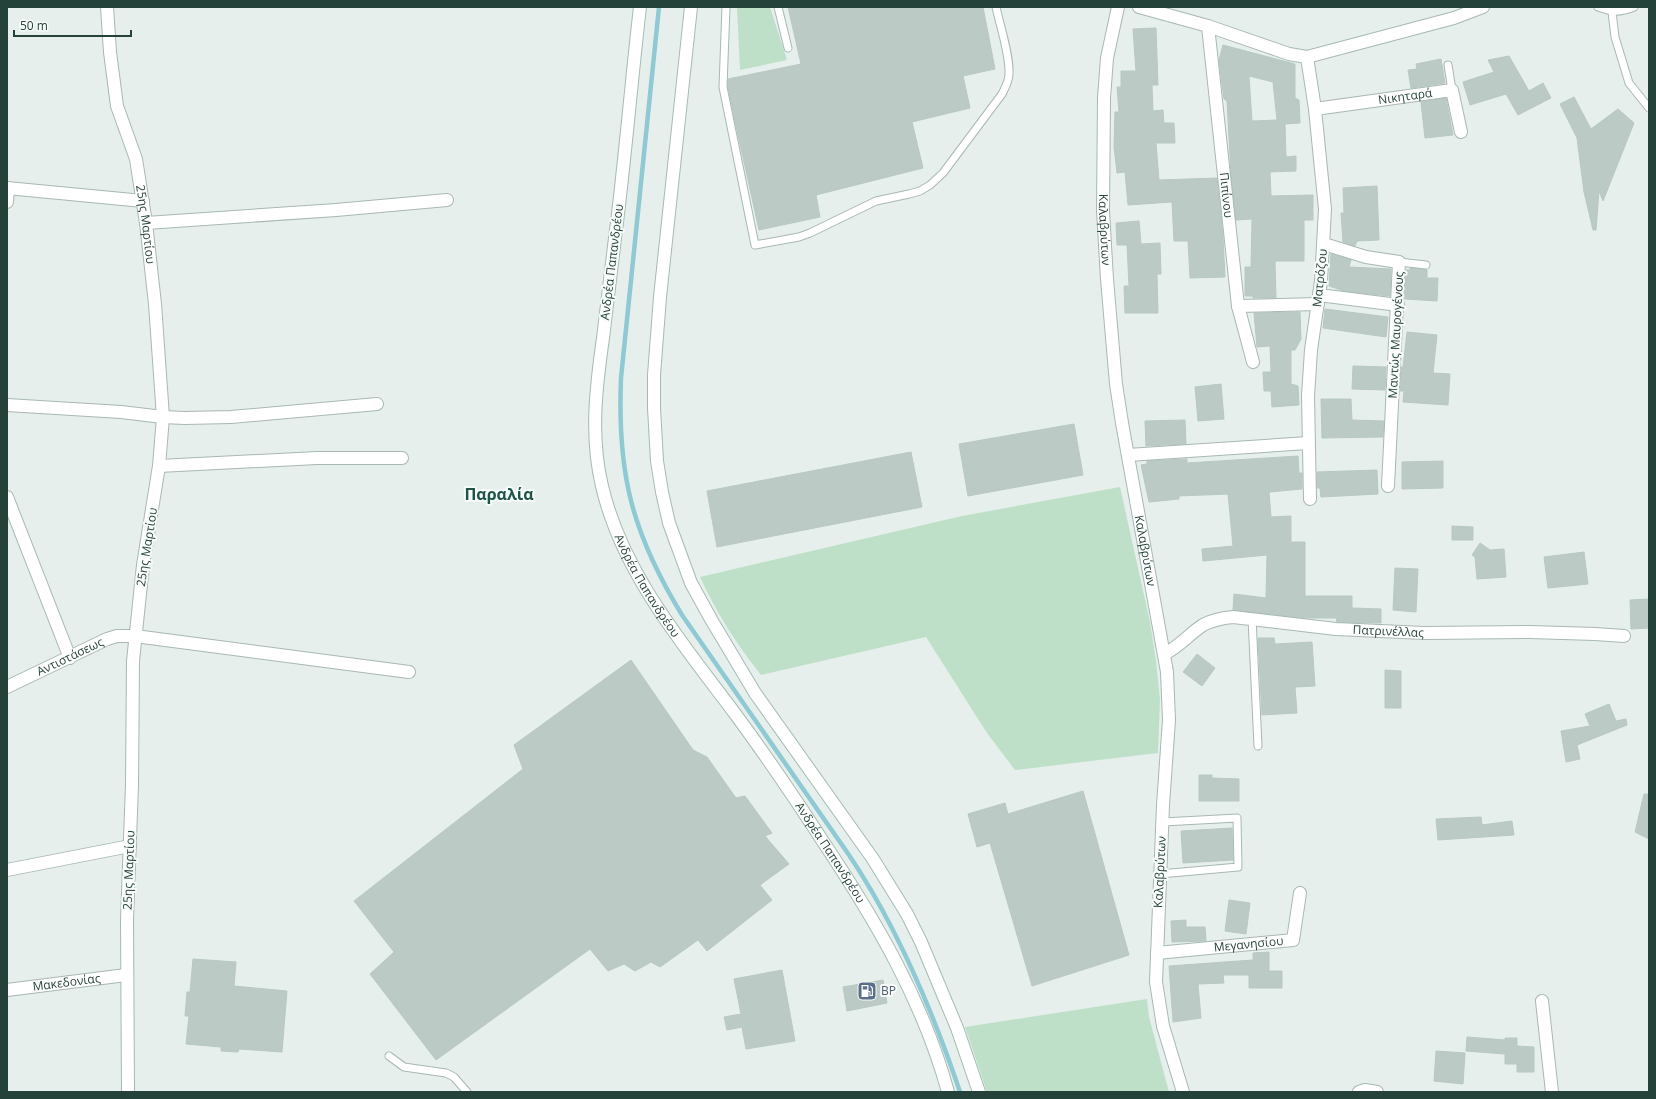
<svg xmlns="http://www.w3.org/2000/svg" width="1656" height="1099" viewBox="0 0 1656 1099" font-family="'Open Sans',sans-serif">
<rect width="100%" height="100%" fill="#e6efeb"/>
<g fill="#bfe0c8">
<polygon points="737,7 770,7 787,60 740,70"/>
<path d="M1120,487L1150,622L1156,661L1160,700L1158,753L1015,770L987,733L926,637L761,675C737,645 716,612 700,577L962,516Z"/>
<polygon points="1147,999 1149,1017 1169,1092 987,1092 965,1027"/>
</g>
<g fill="none" stroke-linecap="round" stroke-linejoin="round">
<path stroke="#8ec9d4" stroke-width="4.5" d="M659,7L621,378C617,474 632,533 682,615L849,855C898,928 932,1009 960,1092"/>
</g>
<g fill="#bbcac4" stroke="#b8c9c2" fill-rule="evenodd">
<polygon points="788,7 983,7 995,69 963,76 970,108 912,122 923,168 816,195 820,217 759,230 735,121 728,87 728,79 801,64"/>
<polygon points="1156,28 1158,85 1152,85 1153,111 1163,110 1164,123 1174,123 1175,143 1156,143 1159,180 1217,178 1223,237 1225,277 1190,278 1188,241 1174,241 1172,202 1128,205 1125,172 1117,173 1114,147 1115,112 1119,112 1117,87 1121,87 1121,71 1136,71 1133,29"/>
<path d="M1223,45L1295,64V98L1299,100L1300,123L1285,124L1286,157L1296,156V171L1270,172L1271,196L1313,195V220H1304V261H1275L1276,298H1253V296H1245V267H1251L1252,219L1236,220L1231,174L1227,101L1224,99L1219,60ZM1249,76L1273,82L1277,120L1252,121Z"/>
<polygon points="1509,56 1529,91 1543,83 1551,98 1518,115 1506,94 1470,105 1463,82 1494,72 1488,60"/>
<polygon points="1441,59 1445,83 1411,88 1408,70 1417,69 1416,64"/>
<polygon points="1574,97 1591,129 1618,109 1634,123 1603,201 1599,191 1596,230 1593,230 1584,192 1577,138 1560,104"/>
<polygon points="1446,98 1453,135 1425,138 1421,102"/>
<polygon points="1377,186 1379,240 1357,241 1355,246 1343,242 1341,213 1344,213 1343,188"/>
<polygon points="1139,221 1141,244 1160,243 1161,274 1157,274 1158,313 1125,313 1124,286 1129,286 1127,245 1117,245 1116,223"/>
<polygon points="1331,254 1351,260 1349,267 1391,269 1390,296 1344,291 1329,286"/>
<polygon points="1410,268 1427,270 1427,278 1438,278 1437,301 1405,299 1406,270 1410,270"/>
<polygon points="1325,309 1388,317 1386,337 1323,328"/>
<polygon points="1300,312 1301,339 1295,350 1291,350 1291,384 1298,386 1299,405 1272,407 1271,391 1264,391 1263,372 1271,372 1270,346 1257,347 1254,313"/>
<polygon points="1407,332 1437,335 1433,373 1450,374 1448,405 1403,402 1404,391 1400,391 1401,367 1403,367"/>
<polygon points="1353,366 1386,367 1385,390 1352,389"/>
<polygon points="1221,384 1224,419 1198,421 1195,387"/>
<polygon points="1321,399 1351,399 1352,420 1384,421 1383,437 1322,438"/>
<polygon points="1185,420 1186,444 1146,446 1145,421"/>
<polygon points="1074,424 1083,475 968,496 959,444"/>
<polygon points="911,452 922,507 717,547 707,491"/>
<polygon points="1298,456 1299,473 1302,473 1302,489 1269,492 1271,517 1291,516 1291,542 1305,542 1305,596 1352,596 1352,608 1381,609 1381,623 1337,622 1336,618 1304,618 1233,610 1234,594 1266,598 1267,555 1203,561 1202,549 1233,546 1228,494 1179,496 1179,499 1149,502 1141,465 1147,464 1147,461 1187,459 1187,463"/>
<polygon points="1443,461 1443,488 1402,489 1402,462"/>
<polygon points="1377,470 1378,494 1321,497 1320,488 1317,488 1317,472"/>
<polygon points="1452,526 1473,527 1473,540 1452,540"/>
<polygon points="1480,543 1490,550 1504,549 1506,577 1477,579 1475,557 1472,555"/>
<polygon points="1584,552 1588,584 1548,588 1544,557"/>
<polygon points="1395,568 1418,569 1416,612 1393,610"/>
<polygon points="1649,599 1649,628 1631,629 1630,600"/>
<polygon points="1258,638 1274,638 1275,644 1312,642 1315,686 1295,687 1297,713 1262,715"/>
<polygon points="1197,654 1215,668 1202,686 1183,672"/>
<polygon points="631,660 693,750 707,757 736,798 745,796 772,833 765,836 789,864 760,885 772,900 707,951 698,940 660,967 651,962 635,971 624,964 608,971 590,949 436,1060 370,974 394,952 354,901 523,769 514,745"/>
<polygon points="1385,670 1401,671 1401,708 1385,708"/>
<polygon points="1609,704 1616,721 1626,719 1627,725 1577,745 1580,759 1566,762 1561,731 1590,726 1585,714"/>
<polygon points="1199,775 1212,775 1212,778 1239,779 1239,801 1199,801"/>
<polygon points="1083,791 1129,955 1032,986 990,843 977,847 968,814 1005,803 1008,814"/>
<polygon points="1644,794 1649,794 1649,839 1635,832"/>
<polygon points="1481,817 1482,825 1512,821 1514,835 1438,840 1436,819"/>
<polygon points="1232,828 1233,860 1183,863 1181,831"/>
<polygon points="1229,900 1250,903 1246,934 1225,931"/>
<polygon points="1186,920 1186,927 1205,927 1206,941 1172,942 1171,921"/>
<polygon points="1269,952 1269,971 1282,971 1282,988 1249,988 1249,975 1223,975 1224,983 1198,984 1201,1018 1173,1022 1169,966 1253,960 1253,953"/>
<polygon points="193,959 236,962 234,986 287,991 282,1052 239,1049 238,1052 221,1051 221,1047 186,1044 189,1016 185,1016 187,992 190,992"/>
<polygon points="782,970 795,1041 746,1049 742,1027 727,1030 724,1017 741,1014 734,979"/>
<polygon points="883,980 887,1003 847,1011 843,987"/>
<polygon points="1467,1037 1505,1040 1505,1038 1517,1038 1517,1046 1534,1047 1534,1072 1517,1072 1517,1064 1505,1064 1505,1054 1466,1051"/>
<polygon points="1436,1051 1465,1053 1463,1084 1434,1081"/>
</g>
<g fill="none" stroke-linecap="round" stroke-linejoin="round">
<defs>
<g id="service">
<path d="M726,7L723,87L755,245L799,237L810,233L876,201L909,194L920,191L930,185L943,173L1002,94C1005,88 1009,81 1009,74C1010,55 1000,26 996,7"/>
<polyline points="778,7 788,48"/>
<path d="M1598,7C1612,12 1619,13 1634,7"/>
<polyline points="1612,12 1615,37 1629,83 1649,108"/>
<polyline points="1448,65 1452,90"/>
<polyline points="1399,262 1426,265"/>
<polyline points="1252,618 1258,746"/>
<polyline points="1160,874 1238,867 1237,818 1163,822"/>
<polyline points="389,1056 404,1067 446,1073 454,1077 467,1092"/>
</g>
<g id="minor">
<path id="s1" d="M107,7L110,52L117,106L136,159L146,223L155,304L163,417L159,466L143,565L133,661L132,785L127,920L128,1092"/>
<path id="s2" d="M1118,7L1107,58L1104,98L1103,211L1107,279L1116,384L1122,423L1167,672L1169,720L1163,805L1156,982L1163,1026L1183,1092"/>
<polyline points="1139,7 1208,26 1289,54 1307,57 1454,18 1483,7"/>
<path id="s3" d="M1208,26L1238,306L1253,362"/>
<polyline points="1307,57 1315,109 1325,209 1321,281 1311,350 1308,396 1310,499"/>
<path id="s4" d="M1315,109L1452,90L1461,132"/>
<polyline points="7,188 143,201"/>
<polyline points="7,202 8,188"/>
<polyline points="146,223 336,210 447,200"/>
<polyline points="1324,244 1366,257 1399,262 1388,486"/>
<polyline points="1319,295 1398,305"/>
<polyline points="1238,306 1318,304"/>
<polyline points="7,405 121,412 163,417 184,418 231,417 377,404"/>
<polyline points="1128,455 1308,443"/>
<polyline points="159,466 317,458 402,458"/>
<polyline points="7,497 70,658"/>
<path id="s5" d="M1164,654C1179,647 1189,634 1203,625C1212,620 1223,618 1233,617L1336,629L1424,633L1530,632L1595,634L1624,636"/>
<path id="s6" d="M7,687L107,639L117,636H135L409,672"/>
<polyline points="7,870 130,846"/>
<path id="s7" d="M1157,953L1293,940L1300,893"/>
<path id="s8" d="M7,990L126,975"/>
<polyline points="1542,1001 1552,1092"/>
<polyline points="1359,1092 1365,1090 1377,1092"/>
</g>
<g id="secondary">
<path id="s9" d="M640,7C631,84 625,161 615,238C611,271 607,305 603,338C596,387 590,437 602,486C622,573 684,645 736,715C767,757 796,800 824,843C876,921 923,1001 948,1092"/>
<polyline points="691,7 660,297 654,375 654,408 657,461 662,492 669,523 691,583 712,621 755,693 873,859 907,914 921,942 957,1028 979,1092"/>
</g>
</defs>
<use href="#service" stroke="#a8b8b2" stroke-width="9"/>
<use href="#minor" stroke="#a8b8b2" stroke-width="14"/>
<use href="#secondary" stroke="#a4bbb3" stroke-width="14"/>
<use href="#service" stroke="#fff" stroke-width="7"/>
<use href="#minor" stroke="#fff" stroke-width="12"/>
<use href="#secondary" stroke="#fff" stroke-width="12"/>
</g>
<defs>
<symbol id="fuel-square" viewBox="-11 -11 22 22"><rect x="-9" y="-9" width="18" height="18" rx="4" fill="#5c6f8a" stroke="#f7fbf9"/><path d="M-5.5-6h7V0h2V4h1.3V-2.5L3-4.5l.8-.8L6-3V5H2.5V1h-1V6h-7ZM-4.2-4.7v3.2H.2V-4.7Z" fill="#fff"/></symbol>
</defs>
<g fill-rule="evenodd">
<use href="#fuel-square" x="856" y="980" width="22" height="22"/>
</g>
<g text-anchor="middle" stroke-width="4" stroke-linejoin="round" paint-order="stroke">
<g font-size="12" fill="#24423a" stroke="#f7fbf9">
<text dy="4" stroke="none"><textPath href="#s4" startOffset="91">Νικηταρά</textPath></text>
<text dy="4" stroke="none"><textPath href="#s3" startOffset="170">Πιπίνου</textPath></text>
<text dy="4" stroke="none"><textPath href="#s1" startOffset="222">25ης Μαρτίου</textPath></text>
<text dy="4" stroke="none"><textPath href="#s2" startOffset="224">Καλαβρύτων</textPath></text>
<text transform="translate(612 262) rotate(-83)" y="4">Ανδρέα Παπανδρέου</text>
<text transform="translate(1320 278) rotate(-84)" y="4">Ματρόζου</text>
<text transform="translate(1396 335) rotate(-87)" y="4">Μαντώς Μαυρογένους</text>
<text transform="translate(147 547) rotate(-81)" y="4">25ης Μαρτίου</text>
<text dy="4" stroke="none"><textPath href="#s2" startOffset="548">Καλαβρύτων</textPath></text>
<text dy="4" stroke="none"><textPath href="#s9" startOffset="592">Ανδρέα Παπανδρέου</textPath></text>
<text dy="4" stroke="none"><textPath href="#s5" startOffset="236">Πατρινέλλας</textPath></text>
<text dy="4" stroke="none"><textPath href="#s6" startOffset="70">Αντιστάσεως</textPath></text>
<text dy="4" stroke="none"><textPath href="#s9" startOffset="916">Ανδρέα Παπανδρέου</textPath></text>
<text transform="translate(129 870) rotate(-88)" y="4">25ης Μαρτίου</text>
<text transform="translate(1160 872) rotate(-87)" y="4">Καλαβρύτων</text>
<text dy="4" stroke="none"><textPath href="#s7" startOffset="92">Μεγανησίου</textPath></text>
<text dy="4" stroke="none"><textPath href="#s8" startOffset="60">Μακεδονίας</textPath></text>
</g>
<g font-size="12" fill="#4e5e75" stroke="#f7fbf9" text-anchor="start">
<text x="881" y="995">BP</text>
</g>
<g font-size="16" font-weight="bold" fill="#1f5548" stroke="#f7fbf9">
<text x="499" y="500">Παραλία</text>
</g>
</g>
<rect width="1656" height="1099" fill="none" stroke="#24423a" stroke-width="16"/>
<path d="M14 30v6h117v-6" fill="none" stroke="#24423a" stroke-width="2"/>
<text x="20" y="30" font-size="12" fill="#24423a" stroke="#f7fbf9" stroke-width="3" paint-order="stroke">50 m</text>
</svg>
